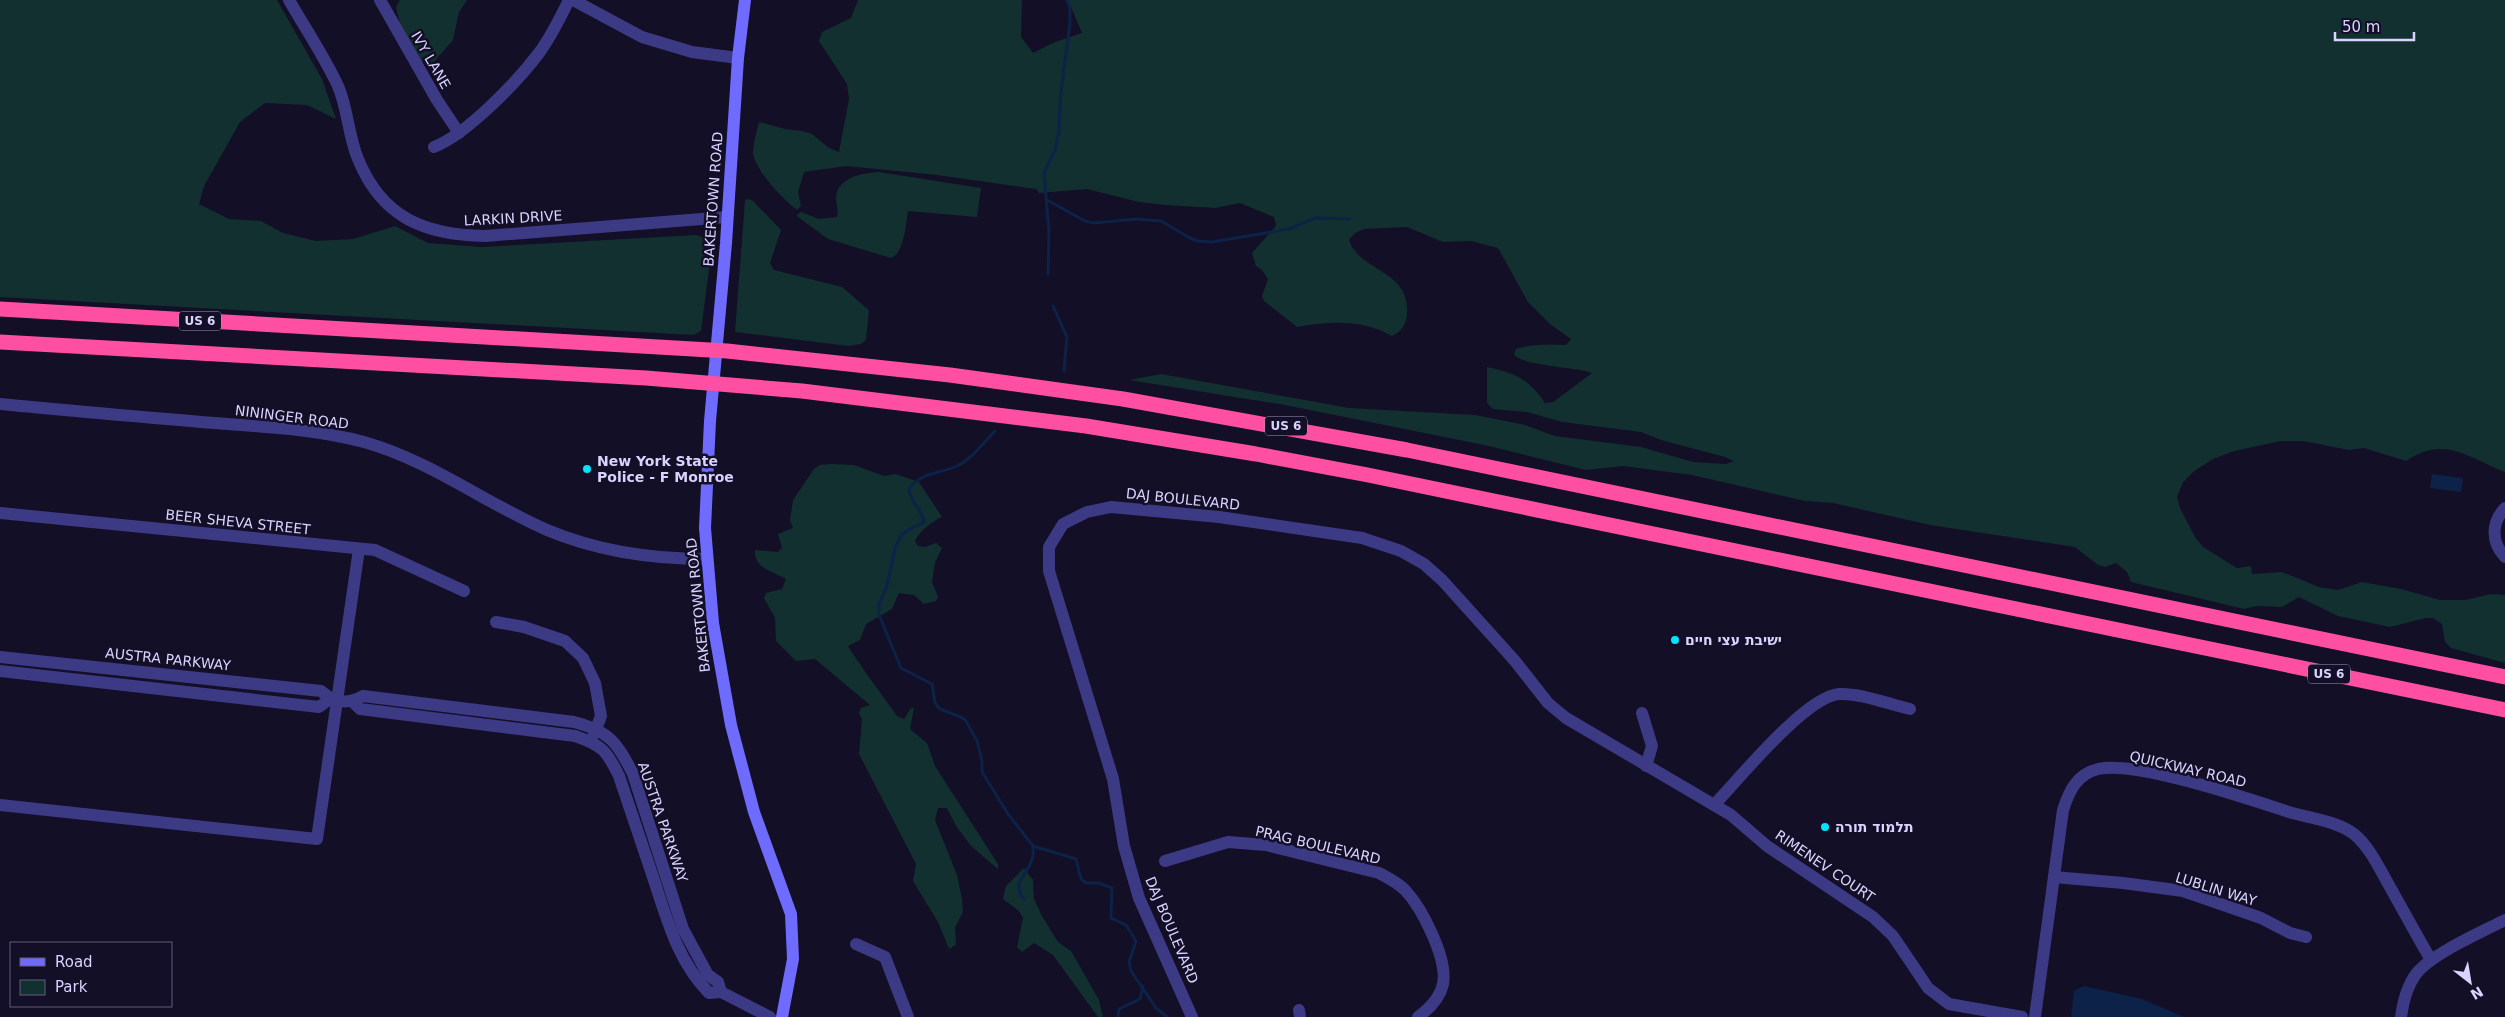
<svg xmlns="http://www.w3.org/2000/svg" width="2505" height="1017" viewBox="0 0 2505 1017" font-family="'DejaVu Sans',Heebo,sans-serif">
<rect width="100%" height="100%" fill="#130f26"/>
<g fill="#12302f">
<polygon points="0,0 277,0 322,79 336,119 307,105 265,103 240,122 204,186 199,204 229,219 261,221 283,233 316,241 353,239 395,226 428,243 481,247 696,235 708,239 712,247 701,331 694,335 0,297"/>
<polygon points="400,0 467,0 459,12 453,40 432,64 419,61 401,28 396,7"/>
<path d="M858,0H1022L1021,37L1033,53L1055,42L1082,33L1068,0H2505V472C2467,457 2444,435 2406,461L2364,448L2349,450L2303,441H2281L2234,451L2213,459L2193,472L2183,482L2177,497L2180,508L2195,537L2203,547L2237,568L2251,566L2252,574L2282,572L2319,587L2338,590L2362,582L2401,589L2440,600H2466L2491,594L2505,595V663L2451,648L2445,642L2442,624L2433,618H2426L2390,627L2338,616L2299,597L2282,607L2256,606L2244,609L2131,582L2127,572L2116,563L2105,567L2098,565L2075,547L1930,525L1833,503L1805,501L1692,475L1623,466L1586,470L1489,446L1285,405L1129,380L1161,374L1349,408L1475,415L1525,425L1555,436L1641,447L1693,462L1726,464L1734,461L1725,457L1661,440L1641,432L1562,422L1527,412L1493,409L1487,403V367C1515,373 1529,379 1545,403L1553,402L1592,373C1575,367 1521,366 1514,354L1516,349C1532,344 1550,344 1566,345L1571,339L1550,324L1528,302L1498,248L1471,241L1443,242L1407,227L1364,229L1355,233L1349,240C1359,272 1411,269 1407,315C1406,324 1401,332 1392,336C1363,319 1329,321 1297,327L1264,301L1262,296L1268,279L1262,270L1256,266L1252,253L1276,226L1274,217L1240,203L1215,208L1166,205L1139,202L1087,189L1039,193L1036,189L937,175L846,166L804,172L798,192L801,206L797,210C783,200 755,170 753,153C753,144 757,131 759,122L785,129L802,131L812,134L829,148L839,152L849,99L847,84L819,41L822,32L851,18Z"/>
<path d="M879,172L981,188L977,217L908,211C906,223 904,254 891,258L828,239L798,217L797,215L801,212L819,219L837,217C839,210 836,204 836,197C838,177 863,173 879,172Z"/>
<polygon points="747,199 752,200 781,230 770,263 774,270 842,287 869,310 866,340 861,344 848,346 735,332 745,200"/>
<path d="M832,464L854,465L884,476L895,474L919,482L942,517C932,521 919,532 915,541L918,546L925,547L936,543L942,548L935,563L932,582L938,597L936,601L924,604L914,595L899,593L892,609L866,624L860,640L848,646C863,670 881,693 897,716L904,719L911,708H914L910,729L927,743L935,766L998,864V869L971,846L956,826L947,808H938L935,820L957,875L962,899L963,912L955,927L956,945L949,949L938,922L913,881L916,864L859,754L862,719L859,713L861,708L870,705L815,659L796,661L776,641L775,618L764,598L766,593L782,589L786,579C774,572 753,568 755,550L778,552L782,548L778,534L793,528L790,520L793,500L814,469L820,465Z"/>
<polygon points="1024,868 1033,880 1034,899 1042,916 1058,942 1071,951 1099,1000 1103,1017 1098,1017 1053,955 1034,943 1022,952 1017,947 1023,918 1019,911 1003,899 1006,886"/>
</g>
<g fill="#0c2248">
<polygon points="2432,474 2463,478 2461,492 2430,488"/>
<polygon points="2084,986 2142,999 2184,1017 2071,1017 2074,991"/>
</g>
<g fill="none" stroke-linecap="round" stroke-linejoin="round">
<g stroke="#0c2248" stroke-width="3">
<polyline points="1047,200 1085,221 1094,223 1137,219 1161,221 1190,238 1198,241 1212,242 1289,229 1315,218 1350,219"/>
<polyline points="1048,274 1049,232 1044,173 1055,150 1059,132 1060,101 1070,22 1070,8 1067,0"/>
<polyline points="1053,306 1067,337 1064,371"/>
<path d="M995,431C984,442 972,459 957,466C938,475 924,470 909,489C910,502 922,509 924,522L908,530L901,536L895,548L887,586L879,604V615L901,668L932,684L935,703L940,709L963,718L966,721L977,741L982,761V772L1008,814L1033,846L1076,859L1081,879L1086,883H1099L1112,888L1111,918L1126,925L1136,941L1129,962L1131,971L1156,1008L1167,1017"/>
<path d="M1024,899C1007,878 1037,873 1033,846"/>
<polyline points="1118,1017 1119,1009 1140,999 1143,986"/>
</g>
<g stroke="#3d3a85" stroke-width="12">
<polyline points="380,0 437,100 459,133"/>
<polyline points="573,0 642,37 692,52 738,58"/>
<path d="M434,147C467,134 517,82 539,53C551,37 560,18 569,0"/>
<path d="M2505,508C2491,523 2491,542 2505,557"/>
<polyline points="0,513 375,550 464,591"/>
<polyline points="496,622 524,627 565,641 583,658 595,683 601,716 594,734"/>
<path d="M0,657L321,691C334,703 347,705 363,696L574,722C609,731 618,743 633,774L683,929L708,975L718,982L721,992"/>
<polyline points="0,671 319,707 330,699"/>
<path d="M352,701L360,709L575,736C602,745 607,751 619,776C630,809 641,841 652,874C666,916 677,961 709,993L721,992L770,1017"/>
<polyline points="1642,713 1652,746 1646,766"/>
<polyline points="0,805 317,839 359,549"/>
<path d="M1714,805C1739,779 1805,697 1839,694C1861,693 1888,704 1910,709"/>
<path d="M1165,861L1228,842L1266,845L1379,873C1388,878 1397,882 1405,890C1422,908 1448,959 1443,984C1440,998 1429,1009 1418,1017"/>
<polyline points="2054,877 2123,883 2183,891 2261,918 2290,933 2306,937"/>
<polyline points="856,944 885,957 908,1017"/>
<polyline points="1299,1010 1300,1017"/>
<polyline points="1192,1017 1139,898 1124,846 1113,779 1049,571 1049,547 1063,524 1087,512 1111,507 1219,517 1362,538 1401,551 1424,564 1442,580 1515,661 1548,703 1566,718 1731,815 1767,846 1873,917 1893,936 1928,988 1949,1004 2022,1017"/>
<path d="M2035,1017L2063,810C2069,791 2077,774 2098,769C2135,760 2249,799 2289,812C2309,818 2337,821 2354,834C2370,847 2380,870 2390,887C2404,912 2417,936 2431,960"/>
</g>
<g stroke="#3d3a85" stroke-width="12">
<path d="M289,0C305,28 324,56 338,86C348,109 348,135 358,159C382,218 425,235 485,236L727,217"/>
<path d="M0,404C71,411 143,417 214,423C264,427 316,429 364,442C431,461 485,503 547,530C597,551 653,559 706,559"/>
<path d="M2401,1017C2403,1002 2407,986 2416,974C2431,954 2482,932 2505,920"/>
</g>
<polyline stroke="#6f6bff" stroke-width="12" points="745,0 738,58 726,243 710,421 705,528 713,623 731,725 754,812 791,914 793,959 782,1017"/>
<g stroke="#ff4fa3" stroke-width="15">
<polyline points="0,309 727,351 950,375 1123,399 1407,450 2505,677"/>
<polyline points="0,342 646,378 802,391 1086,426 1256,454 1368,475 2505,710"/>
</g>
</g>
<g fill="#00e5ff" stroke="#130f26" stroke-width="2">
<circle cx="587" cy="469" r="5"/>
<circle cx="1675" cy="640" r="5"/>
<circle cx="1825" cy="827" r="5"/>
</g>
<g text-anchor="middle" stroke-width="5" stroke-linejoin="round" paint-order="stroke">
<g fill="#130f26" stroke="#9e99be" stroke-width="1">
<rect x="179" y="311.5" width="42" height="19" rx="4"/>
<rect x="1265" y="416.5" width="42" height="19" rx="4"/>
<rect x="2308" y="664.5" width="42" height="19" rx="4"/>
</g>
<g font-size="12" font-weight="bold" fill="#d9d4ff">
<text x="200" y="325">US 6</text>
<text x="1286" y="430">US 6</text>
<text x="2329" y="678">US 6</text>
</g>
<g font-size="14" fill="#d9d4ff" stroke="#130f26">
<text transform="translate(431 60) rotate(60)" y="5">IVY LANE</text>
<text transform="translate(713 199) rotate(-86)" y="5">BAKERTOWN ROAD</text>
<text transform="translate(513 218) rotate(-3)" y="5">LARKIN DRIVE</text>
<text transform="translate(292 417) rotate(7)" y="5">NININGER ROAD</text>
<text transform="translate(1183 499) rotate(6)" y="5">DAJ BOULEVARD</text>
<text transform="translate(238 522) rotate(6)" y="5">BEER SHEVA STREET</text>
<text transform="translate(698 605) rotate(-96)" y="5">BAKERTOWN ROAD</text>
<text transform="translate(168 659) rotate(6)" y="5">AUSTRA PARKWAY</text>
<text transform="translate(2188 769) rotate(13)" y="5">QUICKWAY ROAD</text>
<text transform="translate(663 822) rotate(71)" y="5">AUSTRA PARKWAY</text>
<text transform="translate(1318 845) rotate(13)" y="5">PRAG BOULEVARD</text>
<text transform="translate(1825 866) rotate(34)" y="5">RIMENEV COURT</text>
<text transform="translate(2216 889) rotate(17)" y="5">LUBLIN WAY</text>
<text transform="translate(1172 930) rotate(67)" y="5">DAJ BOULEVARD</text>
</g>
<g font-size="14" font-weight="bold" fill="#d9d4ff" stroke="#130f26" text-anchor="start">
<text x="597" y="466">New York State<tspan x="597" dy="16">Police - F Monroe</tspan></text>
<text x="1685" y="645">ישיבת עצי חיים</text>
<text x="1835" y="832">תלמוד תורה</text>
</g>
</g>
<rect x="10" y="942" width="162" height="65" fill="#130f26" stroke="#625e7d"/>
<rect x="20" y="958" width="25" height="8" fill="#6f6bff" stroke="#625e7d"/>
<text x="55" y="967" font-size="15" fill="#d9d4ff">Road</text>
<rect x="20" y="980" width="25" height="15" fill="#12302f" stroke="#625e7d"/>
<text x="55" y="992" font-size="15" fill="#d9d4ff">Park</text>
<g transform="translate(2470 982) rotate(149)" stroke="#130f26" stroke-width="4" paint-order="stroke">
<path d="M0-4L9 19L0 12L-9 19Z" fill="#d9d4ff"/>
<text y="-8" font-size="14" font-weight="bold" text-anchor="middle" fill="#d9d4ff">N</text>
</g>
<path d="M2335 32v8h79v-8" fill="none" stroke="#d9d4ff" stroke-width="2.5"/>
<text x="2342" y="32" font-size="15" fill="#d9d4ff" stroke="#130f26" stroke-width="4" paint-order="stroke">50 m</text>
</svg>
